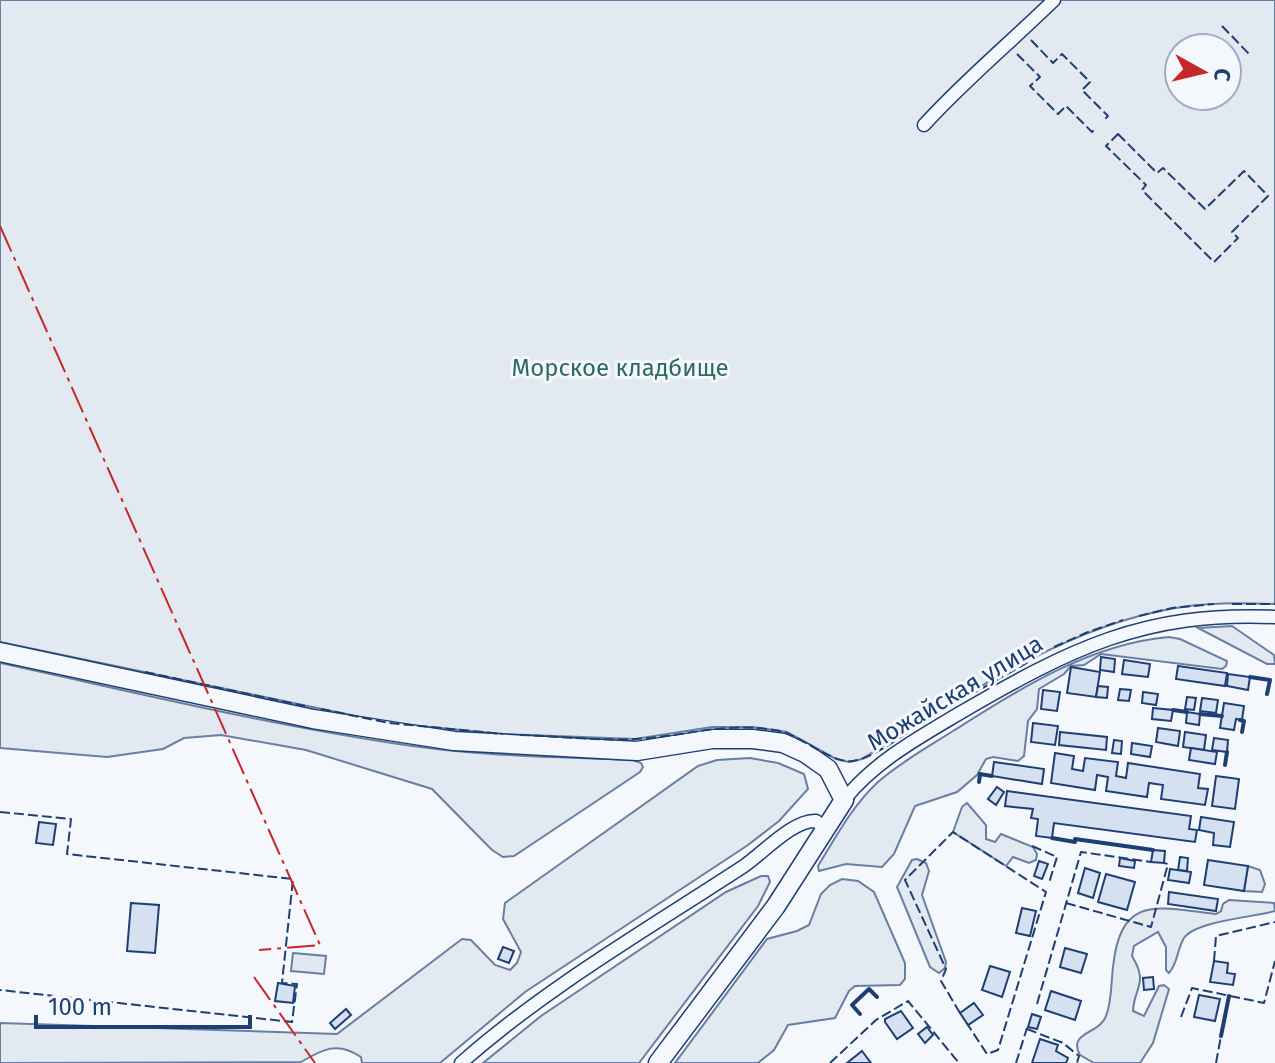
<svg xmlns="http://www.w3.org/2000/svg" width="1275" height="1063" viewBox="0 0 1275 1063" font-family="'Fira Sans',sans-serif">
<rect width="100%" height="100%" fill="#f4f7fb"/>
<g fill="#e3e9f0" stroke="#687fa3" stroke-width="2" fill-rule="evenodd">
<path d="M0,0H1275V604C1241,603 1205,602 1170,609C1060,629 957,701 862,759L849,762L836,759L787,732L753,727H712L635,739L503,734L389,723L0,642ZM1179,48H1227V96H1179Z"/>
<polygon points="1232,626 1274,655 1275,664 1267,664 1198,628"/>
<path d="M1169,637L1180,639L1227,661L1226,666L1222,669L1101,654L1084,665L1071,666L1064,674L1039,689L1037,709L1028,721L1024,756L1018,761L993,757L986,759L977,775L957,792L915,806L894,854L882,867L846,864L819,871L818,866C836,837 852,806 878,782C901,762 928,747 953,731C1020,689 1089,644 1169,637Z"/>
<path d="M0,663C130,691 260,723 392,743C472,756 553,757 633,760L641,763L643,767L640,772L514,856L503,857L492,850L432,789L306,750L221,735L184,738L163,749L107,757L0,748Z"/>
<path d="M750,758L778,763L804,774L808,789L779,821L748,845L525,992L440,1063H362L361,1057C338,1041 323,1049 301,1062L0,1063V1023L337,1034L462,939L471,940L495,965L510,970L517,963L521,952L503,919L505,903L698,766L717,760Z"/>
<polygon points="967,803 986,825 986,839 995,842 1001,834 1033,847 1037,854 1036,860 1029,863 1013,857 1006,866 953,832 962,807"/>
<polygon points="917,859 926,863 929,871 922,895 946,962 945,968 939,973 930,967 897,887 912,860"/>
<polygon points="1248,866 1260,870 1265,884 1262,892 1244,891"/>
<polygon points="761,876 768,876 770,882 758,906 639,1063 483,1063 541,1016 726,892"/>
<polygon points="842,879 858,881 874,892 905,963 905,979 900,985 855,986 849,991 835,1018 788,1025 774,1050 758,1063 675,1063 767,939 797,931 809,925 821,894 830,885"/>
<path d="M1229,900L1274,903L1275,911C1255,917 1195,921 1184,938C1177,949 1178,963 1169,973L1166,970V947L1158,932L1134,946L1132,956C1149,984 1134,987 1133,1011L1144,1016L1159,986L1164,985L1169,989L1153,1043L1140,1063H1094L1080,1055C1067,1032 1100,1034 1106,1016C1112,1001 1111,983 1113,967C1121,893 1158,908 1216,914L1221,911L1223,904Z"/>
</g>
<polygon fill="#e3e8f0" stroke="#687fa3" stroke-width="2" points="293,953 326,956 324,974 291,971"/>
<g fill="#d5e0f0" stroke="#1d3f73" stroke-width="2">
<polygon points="1101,657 1115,659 1114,672 1100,670"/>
<polygon points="1124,660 1150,664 1148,677 1122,674"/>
<polygon points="1178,666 1227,673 1225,686 1176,679"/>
<polygon points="1071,667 1100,672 1096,697 1067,693"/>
<polygon points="1228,674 1250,677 1248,690 1227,686"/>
<polygon points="1098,686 1108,687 1107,698 1096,697"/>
<polygon points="1120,689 1131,690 1129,701 1118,700"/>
<polygon points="1043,690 1060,692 1057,711 1041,709"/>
<polygon points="1143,692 1158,694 1156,705 1142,703"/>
<polygon points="1187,697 1196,698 1194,710 1185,709"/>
<polygon points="1202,698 1218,700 1216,713 1200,711"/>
<polygon points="1224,703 1244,706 1242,720 1236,719 1234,730 1220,728"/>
<polygon points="1153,708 1173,710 1171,721 1152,719"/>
<polygon points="1187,712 1200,714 1199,725 1186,723"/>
<polygon points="1033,723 1058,726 1055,745 1031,742"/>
<polygon points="1158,728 1180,731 1178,746 1156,742"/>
<polygon points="1060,732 1107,737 1106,750 1059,745"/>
<polygon points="1185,732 1206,735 1204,750 1183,747"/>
<polygon points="1214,738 1228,740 1227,752 1212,750"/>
<polygon points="1114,740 1122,741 1121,754 1112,753"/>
<polygon points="1132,743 1152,746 1150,757 1131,754"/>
<polygon points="1191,748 1217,752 1215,764 1189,760"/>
<polygon points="1055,753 1074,756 1072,769 1083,771 1085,758 1118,762 1116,776 1126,778 1128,763 1200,774 1198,788 1208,789 1205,805 1161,799 1163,785 1149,783 1147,797 1106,791 1108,777 1097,775 1095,790 1051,783"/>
<polygon points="994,762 1044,769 1042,784 992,776"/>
<polygon points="1216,776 1239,779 1235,809 1212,806"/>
<polygon points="997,787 1004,792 996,805 988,799"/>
<polygon points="1007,791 1191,816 1189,829 1197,830 1195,842 1054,823 1052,838 1036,836 1038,819 1031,818 1033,809 1005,806"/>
<polygon points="1201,817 1234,822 1230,847 1213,845 1214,833 1199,830"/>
<polygon points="39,822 56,824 53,845 36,843"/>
<polygon points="1153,850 1165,851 1164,863 1151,862"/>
<polygon points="1180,857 1188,858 1187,871 1178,870"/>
<polygon points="1120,858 1135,861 1134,868 1119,866"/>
<polygon points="1208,860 1248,866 1244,891 1204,885"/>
<polygon points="1039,861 1048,864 1042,879 1034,876"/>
<polygon points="1085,868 1100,873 1093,898 1078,893"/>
<polygon points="1170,869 1191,872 1189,883 1168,880"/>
<polygon points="1106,874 1135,882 1127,910 1098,902"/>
<polygon points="1169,892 1218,899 1216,911 1168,904"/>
<polygon points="131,903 159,905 155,953 127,951"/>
<polygon points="1022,908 1036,911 1030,936 1016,933"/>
<polygon points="503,947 514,951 509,963 498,959"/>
<polygon points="1065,948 1087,954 1081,973 1060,967"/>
<polygon points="1214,961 1228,963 1227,973 1235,974 1233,985 1210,982"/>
<polygon points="990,966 1010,972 1002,997 982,990"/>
<polygon points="1153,977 1154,989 1144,990 1143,978"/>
<polygon points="278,983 295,986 293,1003 275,1001"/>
<polygon points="1051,991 1081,1001 1075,1020 1045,1010"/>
<polygon points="1199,995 1220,999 1215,1021 1194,1017"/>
<polygon points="974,1003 983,1015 968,1025 960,1013"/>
<polygon points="346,1009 351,1015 335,1029 330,1023"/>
<polygon points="901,1011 913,1028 897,1039 885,1022 885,1019"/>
<polygon points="1032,1014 1041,1017 1037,1029 1028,1027"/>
<polygon points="927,1027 933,1035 925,1043 918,1034"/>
<polygon points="1040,1039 1058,1045 1056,1051 1068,1058 1066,1063 1032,1063"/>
<polygon points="862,1051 871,1063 847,1063"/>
</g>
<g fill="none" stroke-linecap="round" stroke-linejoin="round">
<defs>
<g id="street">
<path d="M924,125C965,80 1011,42 1054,0"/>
<path d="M844,800C874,762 918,738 960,713C1070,649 1144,611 1275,617"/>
<path d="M461,1063C547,987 648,929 744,866C763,853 794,819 816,821L826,829"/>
</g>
<polyline id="secondary" points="0,652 313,719 454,741 637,751 712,739 753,739 783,743 805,753 828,769 844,800 776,906 658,1063"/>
</defs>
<use href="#street" stroke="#1d3f73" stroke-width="15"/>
<use href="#secondary" stroke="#1d3f73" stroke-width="21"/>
<use href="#street" stroke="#f4f7fb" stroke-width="12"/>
<use href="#secondary" stroke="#f4f7fb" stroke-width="18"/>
<g stroke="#1d3f73" stroke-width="2" stroke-dasharray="10 4" stroke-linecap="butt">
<polyline points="1222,26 1251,56"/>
<polyline points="1031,40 1053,63 1062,54 1090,82 1082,90 1108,116 1105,119"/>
<polyline points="1017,54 1040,77 1030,86 1058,114 1066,106 1092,132 1095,129"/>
<polygon points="1118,134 1157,173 1163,168 1205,209 1244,171 1268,196 1232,232 1238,238 1214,262 1142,190 1146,185 1106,146"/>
<polyline points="1232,604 1275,604"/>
<polyline points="1139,616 1172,608 1214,604"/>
<polyline points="1054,647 1088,632 1123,620"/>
<polyline points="145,672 305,706"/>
<polyline points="321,709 389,723 503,734"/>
<polyline points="946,709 1037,657"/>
<path d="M520,735C558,736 598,741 636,739C687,736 722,722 775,730C801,734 830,764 853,761C875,758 908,731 928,719"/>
<polyline points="0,812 71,819 67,854 293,879 282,983 297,984 292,1022 0,990"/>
<polyline points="1032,846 1057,857 1049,883"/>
<polyline points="1066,903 1151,927 1168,864 1164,863"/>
<polyline points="1214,961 1216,936 1275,922"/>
<polyline points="1037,1004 1081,852 1151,862"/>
<polyline points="960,1013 941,981 946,969 905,880 953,832 1046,892 998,1050 987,1054 968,1025"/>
<polyline points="1181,1017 1192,988 1264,1003 1275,961"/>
<polyline points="1027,1029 1063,1043 1079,1056 1077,1063"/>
<polyline points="830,1063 876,1020 908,1001 959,1063"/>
<polyline points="1016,1063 1027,1028"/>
<polyline points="1216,1063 1221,1036"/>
</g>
<g stroke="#1d3f73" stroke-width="4">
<polyline points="1250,677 1270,680 1267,694"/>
<polyline points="1173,710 1187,712"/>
<polyline points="1200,714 1222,716"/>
<polyline points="1240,720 1244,721 1242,732"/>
<polyline points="1225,765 1227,752"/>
<polyline points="979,782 980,774 992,776"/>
<polyline points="1052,838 1075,842 1075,839 1153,850"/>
<polyline points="860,1014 852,1005 869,989 877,997"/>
<polyline points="1221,1036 1229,996"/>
</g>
<g stroke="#c62828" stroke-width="2" stroke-dasharray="28 6 4 6" stroke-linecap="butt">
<polyline points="0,226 320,945 259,950"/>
<polyline points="254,977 315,1063"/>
</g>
</g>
<g text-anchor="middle" stroke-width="6" stroke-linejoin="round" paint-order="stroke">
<g font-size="24" fill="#2c6c60" stroke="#f4f7fb">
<text x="620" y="376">Морское кладбище</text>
</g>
<g font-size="24" fill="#1d3f73" stroke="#f4f7fb">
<text transform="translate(955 693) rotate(-31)" y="8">Можайская улица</text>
</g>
</g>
<g transform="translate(1203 72) rotate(98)"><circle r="38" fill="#f4f7fb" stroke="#9eadc5" stroke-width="2"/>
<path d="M0-6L14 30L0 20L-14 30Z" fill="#c62828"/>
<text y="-12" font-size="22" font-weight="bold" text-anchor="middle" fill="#1d3f73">С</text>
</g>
<path d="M36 1015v12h214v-12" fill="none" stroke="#1d3f73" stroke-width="4"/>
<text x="48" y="1015" font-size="24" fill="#1d3f73" stroke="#f4f7fb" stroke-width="6" paint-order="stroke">100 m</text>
</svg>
